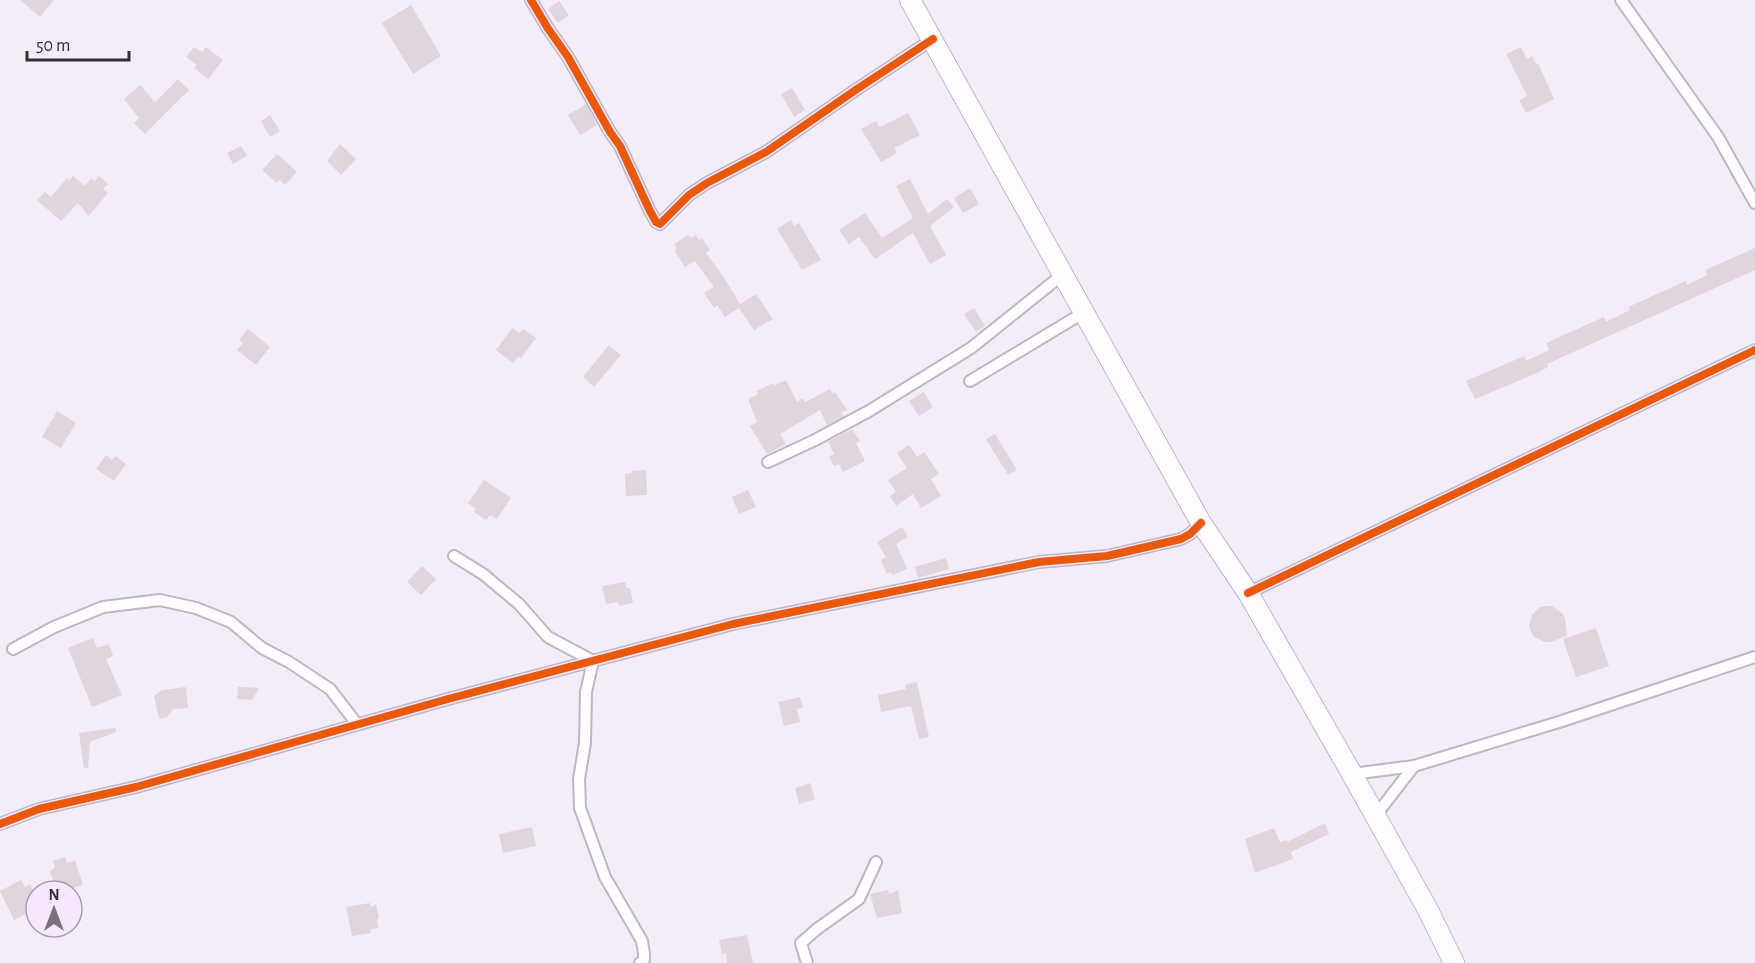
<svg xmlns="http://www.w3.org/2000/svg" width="1755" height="963" viewBox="0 0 1755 963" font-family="'Alegreya Sans',sans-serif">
<rect width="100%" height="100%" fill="#f5ecf9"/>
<g fill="#ded5dd">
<polygon points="20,0 54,0 40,17"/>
<polygon points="559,1 569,15 558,23 548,9"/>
<polygon points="411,5 441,56 413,74 382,23"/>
<polygon points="194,47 202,52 206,47 223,60 208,79 194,68 197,65 186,57"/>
<polygon points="1521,47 1527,59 1532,56 1536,64 1538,63 1554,99 1526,113 1519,100 1527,96 1506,54"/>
<polygon points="178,79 189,90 145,134 134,123 139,118 124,99 140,85 155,102"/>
<polygon points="792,88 805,110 794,117 781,94"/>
<polygon points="586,104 597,125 580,135 568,115"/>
<polygon points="908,113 920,135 894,148 897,153 881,162 861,129 876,121 880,127"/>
<polygon points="270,115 280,131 270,137 261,121"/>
<polygon points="340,144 356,159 341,175 327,161"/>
<polygon points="241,146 247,156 233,164 227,153"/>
<polygon points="277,154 297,172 285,185 280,180 277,183 262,170"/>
<polygon points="73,176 85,186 91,178 95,181 99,176 108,184 103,189 108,193 89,216 78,203 61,221 37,200 45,192 51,197 67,178 69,180"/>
<polygon points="910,179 928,214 947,199 954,207 930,226 946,255 930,264 913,233 875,259 859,237 849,244 839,230 865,213 882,238 913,218 896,186"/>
<polygon points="970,188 979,204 963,213 954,198"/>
<polygon points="791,220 794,226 799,223 821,260 802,270 777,229"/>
<polygon points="688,235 691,238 696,235 699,240 702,238 710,250 706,253 723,276 740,304 756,294 773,319 754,330 739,308 725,317 717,305 714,308 704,293 714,287 695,261 685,267 674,250 677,248 674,244"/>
<polygon points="1755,248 1755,270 1547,364 1548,367 1537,373 1475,399 1466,381 1524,356 1526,361 1549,350 1546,343 1604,317 1606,322 1630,310 1628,307 1686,281 1687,285 1707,275 1705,270"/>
<polygon points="974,308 985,326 976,332 964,314"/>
<polygon points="512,328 519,333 523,329 536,338 521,358 518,357 513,363 496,350"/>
<polygon points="248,329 270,347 256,365 237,350 243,343 239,340"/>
<polygon points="609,345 621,355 594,387 583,377"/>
<polygon points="786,380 797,402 802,398 805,402 830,389 832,394 835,392 847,410 841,413 844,416 827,425 820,410 780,434 786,444 767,454 750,426 757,422 748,399 758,394 757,391 773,383 774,386"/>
<polygon points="924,392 933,407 919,416 909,401"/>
<polygon points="57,411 76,423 61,448 42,437"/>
<polygon points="852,429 860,441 856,443 865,461 843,472 839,464 834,466 829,457 834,454 828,442"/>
<polygon points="995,434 1017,470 1008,475 986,439"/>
<polygon points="909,445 917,457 924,452 939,474 931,479 941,496 921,508 913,494 896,506 890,496 896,492 888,480 907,468 897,453"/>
<polygon points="106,455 112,460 115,456 126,464 114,481 96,469"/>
<polygon points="646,470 647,495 626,496 625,474 632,473 632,471"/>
<polygon points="484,480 511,498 497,519 490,515 486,520 474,512 476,509 468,503"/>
<polygon points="748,490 756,507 739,514 732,497"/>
<polygon points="902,527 908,537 896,544 907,569 892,575 891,572 887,574 881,560 886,557 877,542"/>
<polygon points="946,558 949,569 918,578 915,567"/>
<polygon points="422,566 436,579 421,595 407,582"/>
<polygon points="625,582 627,588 630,588 633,603 619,606 618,602 606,604 602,586"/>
<polygon points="1546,606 1552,606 1562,613 1565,618 1567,636 1551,642 1545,642 1534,637 1531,632 1529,626 1532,615 1540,607"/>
<polygon points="1596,628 1609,666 1576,677 1563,639"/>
<polygon points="93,638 97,648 109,644 113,656 106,659 122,695 92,707 68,648"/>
<polygon points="917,682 929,737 919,739 911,706 881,712 878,695 906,689 905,685"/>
<polygon points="186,687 188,708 173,709 167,717 159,719 154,696 162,690"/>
<polygon points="238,687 259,688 252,700 237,699"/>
<polygon points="800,697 803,708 797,709 800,722 784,726 778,702"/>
<polygon points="115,728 116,732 90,742 88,768 84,768 79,733"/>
<polygon points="810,783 815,799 799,804 795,788"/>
<polygon points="1325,823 1329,834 1291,852 1293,859 1255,873 1245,839 1274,828 1280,842 1287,840 1287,842"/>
<polygon points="532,827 536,846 503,853 499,834"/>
<polygon points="65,857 67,863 75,860 83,885 64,891 57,891 50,872 55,867 53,861"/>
<polygon points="21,880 25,887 30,884 36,895 36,902 27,907 30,912 14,920 0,891"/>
<polygon points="888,890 889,894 898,890 902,913 877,918 870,894"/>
<polygon points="370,903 371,907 376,904 379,918 377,920 378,928 371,929 371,933 352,936 346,907"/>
<polygon points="747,935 753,963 727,963 726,953 722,954 719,940"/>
</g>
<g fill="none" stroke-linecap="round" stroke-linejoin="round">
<defs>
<g id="street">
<polyline points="531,0 547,27 568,57 610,132 620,146 649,209 656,222 660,224 689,195 707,183 766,152 857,89 933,39"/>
<polyline points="1621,0 1718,137 1755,203"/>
<polyline points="970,381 1083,313"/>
<polyline points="768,462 815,440 869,411 971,348 1062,275"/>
<polyline points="454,556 483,574 519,604 548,637 593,661 586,692 585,743 579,779 580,808 605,877 642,941 644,954 644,960 640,963"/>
<polyline points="1248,593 1755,350"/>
<polyline points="13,649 54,627 103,607 160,600 196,608 231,622 262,648 289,662 330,689 357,724"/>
<polyline points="1352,774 1414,766 1559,722 1755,657"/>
<polyline points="1376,815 1414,766"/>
<polyline points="0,824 39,809 136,787 448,699 733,624 1039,562 1107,556 1181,539 1190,534 1201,523"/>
<polyline points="807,963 801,943 817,929 859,899 876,862"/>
</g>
<polyline id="highway" points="910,0 1201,523 1248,593 1352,774 1428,910 1454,963"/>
</defs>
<use href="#street" stroke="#bdb7c1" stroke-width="14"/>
<use href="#highway" stroke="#bdb7c1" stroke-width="22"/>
<use href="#street" stroke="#fefcfe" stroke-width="10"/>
<use href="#highway" stroke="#fefcfe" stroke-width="20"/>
<defs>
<g id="cycleway">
<polyline points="531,0 547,27 568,57 610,132 620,146 649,209 656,222 660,224 689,195 707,183 766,152 857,89 933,39"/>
<polyline points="1248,593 1755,350"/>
<polyline points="0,824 39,809 136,787 448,699 733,624 1039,562 1107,556 1181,539 1190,534 1201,523"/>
</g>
</defs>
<use href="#cycleway" stroke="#f7e7fe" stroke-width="11"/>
<use href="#cycleway" stroke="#e8590c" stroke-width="8"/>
</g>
<g transform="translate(54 909)"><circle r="28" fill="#f7e7fe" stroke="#a99dae" stroke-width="1.5"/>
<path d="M0-4.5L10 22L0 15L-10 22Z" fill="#78707a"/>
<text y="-9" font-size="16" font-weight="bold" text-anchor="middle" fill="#342e36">N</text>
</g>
<path d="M27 51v9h102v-9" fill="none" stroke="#342e36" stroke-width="3"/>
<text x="36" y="51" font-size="18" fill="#342e36" stroke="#f7e7fe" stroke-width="4.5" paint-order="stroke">50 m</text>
</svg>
